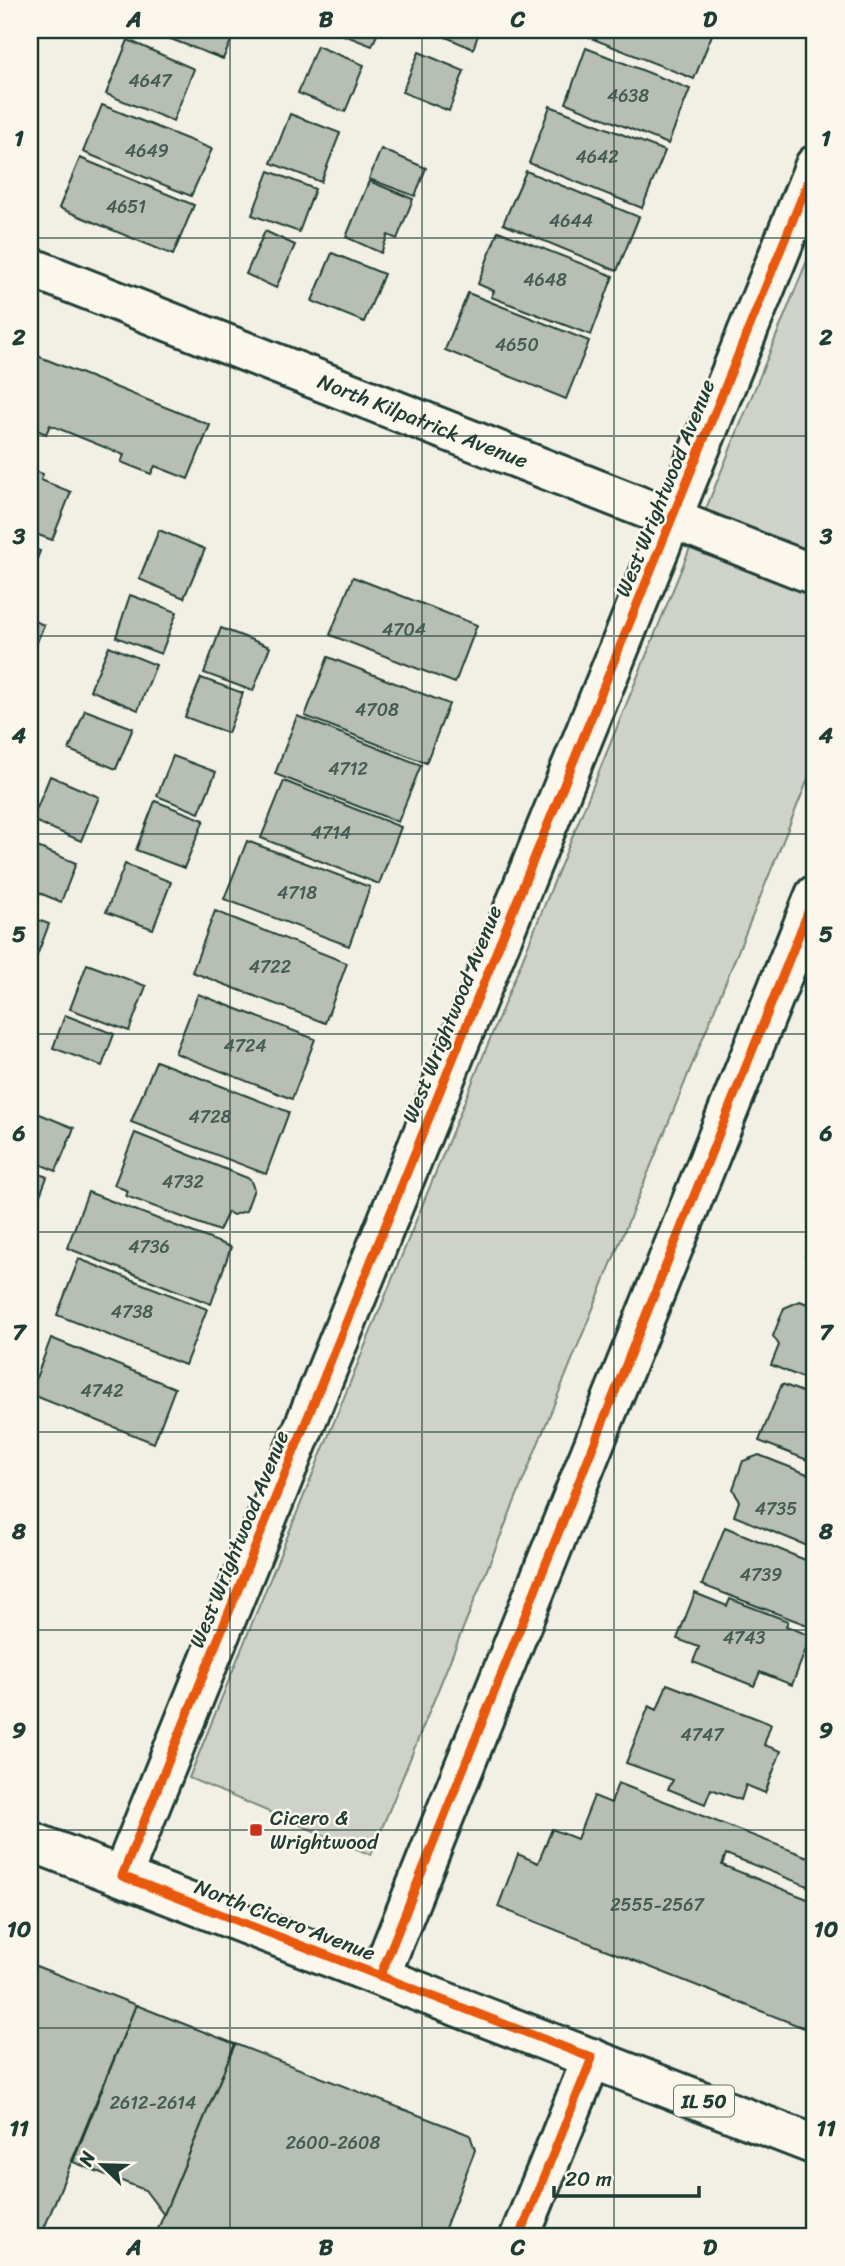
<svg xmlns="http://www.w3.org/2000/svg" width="845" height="2266" viewBox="0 0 845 2266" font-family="Sriracha,sans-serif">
<rect width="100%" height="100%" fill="#f2f0e5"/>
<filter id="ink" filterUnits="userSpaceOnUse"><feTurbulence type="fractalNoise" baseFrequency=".0143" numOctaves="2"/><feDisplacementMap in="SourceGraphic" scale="14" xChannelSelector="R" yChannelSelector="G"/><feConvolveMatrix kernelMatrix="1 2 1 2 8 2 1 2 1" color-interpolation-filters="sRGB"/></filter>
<g filter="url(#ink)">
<polygon fill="#cfd2c8" stroke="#77887e" stroke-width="2" points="815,241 815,762 371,1855 189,1778"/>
<g fill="#b7beb3" stroke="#1f3d34" stroke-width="2">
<polygon points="147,30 236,30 223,59"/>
<polygon points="331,30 379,30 372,46"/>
<polygon points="430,30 480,30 473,49"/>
<polygon points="579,30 714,30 694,79 578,33"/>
<polygon points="128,40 194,69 173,121 106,94"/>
<polygon points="317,46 364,65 345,112 298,93"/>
<polygon points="586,48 690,89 668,144 566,103"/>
<polygon points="419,52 464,71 449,111 402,92"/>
<polygon points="102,105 212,149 191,196 83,152"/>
<polygon points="550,106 665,151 642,208 529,163"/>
<polygon points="290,114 340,133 321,182 271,163"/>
<polygon points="381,149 426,168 415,196 369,179"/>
<polygon points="80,158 194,205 173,255 59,208"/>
<polygon points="269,171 315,189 299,232 252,215"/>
<polygon points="526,171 639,217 617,271 503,224"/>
<polygon points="369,181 413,199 397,239 388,235 381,253 346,237"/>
<polygon points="265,231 295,245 276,288 246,274"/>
<polygon points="498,231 613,276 591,335 491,297 494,291 478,284"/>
<polygon points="332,253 384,274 364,322 312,301"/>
<polygon points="468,293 589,341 566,399 445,350"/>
<polygon points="30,353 210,425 188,479 155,466 151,474 121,462 124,455 50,425 46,434 30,427"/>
<polygon points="30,469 43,474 41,480 71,492 52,540 30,532"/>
<polygon points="159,530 205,549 184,598 139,579"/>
<polygon points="30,547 40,551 30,578"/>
<polygon points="353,577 477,625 455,683 330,635"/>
<polygon points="130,595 177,612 161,654 116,637"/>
<polygon points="30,619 44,625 30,659"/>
<polygon points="221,628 270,647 253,691 204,673"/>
<polygon points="109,646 156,665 138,710 90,690"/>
<polygon points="328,657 449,704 426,763 305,716"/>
<polygon points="201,678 243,693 228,733 185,717"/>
<polygon points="85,710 133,728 116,769 69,750"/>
<polygon points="297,716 421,765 398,822 275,774"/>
<polygon points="173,756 216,772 199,813 157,796"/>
<polygon points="50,776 99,797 81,841 32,820"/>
<polygon points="284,781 401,827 379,884 261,838"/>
<polygon points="155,801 204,820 184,868 136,850"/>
<polygon points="247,841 370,887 349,946 224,899"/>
<polygon points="35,846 76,863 61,902 30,889 30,858"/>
<polygon points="125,864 171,882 153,929 106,912"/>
<polygon points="215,911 347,963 325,1023 192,972"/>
<polygon points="30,917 49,924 33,966 30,965"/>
<polygon points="87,964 146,986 129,1031 70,1009"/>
<polygon points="198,994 315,1039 292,1099 175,1053"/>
<polygon points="65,1015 114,1034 102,1066 53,1048"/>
<polygon points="156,1061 289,1112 266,1174 131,1122"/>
<polygon points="30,1110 74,1128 56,1171 30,1160"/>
<polygon points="135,1133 250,1179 254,1189 246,1211 233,1215 228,1212 219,1231 126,1196 128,1191 114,1185"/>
<polygon points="30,1170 47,1177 35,1208 30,1205"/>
<polygon points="88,1192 231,1247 211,1304 67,1248"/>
<polygon points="815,1232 815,1271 805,1257"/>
<polygon points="79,1259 207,1309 185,1365 57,1315"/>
<polygon points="800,1301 815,1307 815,1383 771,1365 779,1345 773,1336 784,1308"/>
<polygon points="51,1338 175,1388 154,1443 30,1394"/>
<polygon points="782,1384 815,1397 815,1463 759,1441"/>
<polygon points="759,1455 815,1477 815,1549 734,1516 739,1501 733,1489 743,1461"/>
<polygon points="725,1527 815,1564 815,1628 702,1585"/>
<polygon points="695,1593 727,1606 730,1599 788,1621 786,1626 811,1636 792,1685 760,1672 754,1686 693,1662 699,1647 677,1639"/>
<polygon points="667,1684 771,1724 764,1745 781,1751 765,1793 746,1785 741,1800 711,1789 705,1804 668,1789 673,1780 626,1763 649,1706 657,1710"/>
<polygon points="618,1783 813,1859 815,1852 815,1889 726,1854 722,1865 815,1902 815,1999 804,2028 498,1907 518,1854 538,1863 552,1829 577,1839 594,1796 611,1803"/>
<polygon points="36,1966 136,2005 41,2236 30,2236 30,1982"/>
<polygon points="136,2005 235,2044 164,2215 145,2190 73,2162"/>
<polygon points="235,2044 470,2135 475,2150 442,2236 155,2236"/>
</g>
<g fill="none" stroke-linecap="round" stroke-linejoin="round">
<defs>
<g id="street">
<path id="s1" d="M30,267L815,575"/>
<polyline points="122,1876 815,165"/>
<polyline points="380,1976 815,895"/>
<polyline points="520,2236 592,2058"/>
</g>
<polyline id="primary" points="30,1841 815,2145"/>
</defs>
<use href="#street" stroke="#1f3d34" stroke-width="44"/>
<use href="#primary" stroke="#1f3d34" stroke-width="44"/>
<use href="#street" stroke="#fbf7ec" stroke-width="38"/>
<use href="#primary" stroke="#fbf7ec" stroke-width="38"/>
<defs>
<g id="cycleway">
<polyline points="380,1976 815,895"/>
<polyline points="520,2236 592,2058 122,1876 815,165"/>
</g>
</defs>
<use href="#cycleway" stroke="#fbf7ec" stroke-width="13"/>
<use href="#cycleway" stroke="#e8590c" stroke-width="9"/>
</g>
</g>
<path fill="none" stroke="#1f3d34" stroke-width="2" stroke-opacity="0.55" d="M230,30V2236M422,30V2236M614,30V2236M30,238H815M30,436H815M30,636H815M30,834H815M30,1034H815M30,1232H815M30,1432H815M30,1630H815M30,1830H815M30,2028H815"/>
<rect fill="#c8321e" stroke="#fbf7ec" stroke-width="2.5" x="249" y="1823" width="14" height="14" rx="3.5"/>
<g text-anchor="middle" stroke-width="5" stroke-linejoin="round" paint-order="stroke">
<g font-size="18" fill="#455d54">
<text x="150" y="87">4647</text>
<text x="628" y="102">4638</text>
<text x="147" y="157">4649</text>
<text x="597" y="163">4642</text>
<text x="126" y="213">4651</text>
<text x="571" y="227">4644</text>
<text x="545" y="286">4648</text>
<text x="517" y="351">4650</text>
<text x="404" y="636">4704</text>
<text x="377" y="716">4708</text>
<text x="348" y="775">4712</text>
<text x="331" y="839">4714</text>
<text x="297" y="899">4718</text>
<text x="270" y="973">4722</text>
<text x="245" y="1052">4724</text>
<text x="210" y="1123">4728</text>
<text x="183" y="1188">4732</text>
<text x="149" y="1253">4736</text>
<text x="132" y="1318">4738</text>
<text x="102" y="1397">4742</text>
<text x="776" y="1515">4735</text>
<text x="761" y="1581">4739</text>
<text x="744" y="1644">4743</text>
<text x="702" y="1741">4747</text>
<text x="657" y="1911">2555-2567</text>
<text x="153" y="2109">2612-2614</text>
<text x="333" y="2149">2600-2608</text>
</g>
<rect fill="#fbf7ec" stroke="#61756b" stroke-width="2" x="674" y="2085.5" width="60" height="31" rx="5"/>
<g font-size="19" font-weight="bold" fill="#1f3d34">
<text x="704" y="2108">IL 50</text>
</g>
<g font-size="21" fill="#1f3d34" stroke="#fbf7ec">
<text dy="7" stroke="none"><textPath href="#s1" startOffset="422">North Kilpatrick Avenue</textPath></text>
<text transform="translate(665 488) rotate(-68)" y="7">West Wrightwood Avenue</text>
<text transform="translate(452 1014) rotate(-68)" y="7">West Wrightwood Avenue</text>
<text transform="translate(239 1539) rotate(-68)" y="7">West Wrightwood Avenue</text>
<text transform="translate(285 1920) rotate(21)" y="7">North Cicero Avenue</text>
</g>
<g font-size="21" fill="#1f3d34" stroke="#fbf7ec" text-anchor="start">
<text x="270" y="1825">Cicero &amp;<tspan x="270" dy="24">Wrightwood</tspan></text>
</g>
</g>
<rect width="845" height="2266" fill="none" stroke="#fbf7ec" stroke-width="77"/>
<g transform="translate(102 2165) rotate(293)" stroke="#fbf7ec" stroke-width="5" paint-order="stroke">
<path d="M0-5L12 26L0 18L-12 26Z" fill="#1f3d34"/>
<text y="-10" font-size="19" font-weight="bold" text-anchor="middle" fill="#1f3d34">N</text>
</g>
<path d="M554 2186v10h145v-10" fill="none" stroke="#1f3d34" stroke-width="3.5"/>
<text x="565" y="2186" font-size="21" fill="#1f3d34" stroke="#fbf7ec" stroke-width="5" paint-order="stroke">20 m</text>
<rect x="38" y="38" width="768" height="2190" fill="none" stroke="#1f3d34" stroke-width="2.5"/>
<g font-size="23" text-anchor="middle" font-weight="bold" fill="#1f3d34">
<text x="134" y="27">A</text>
<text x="326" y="27">B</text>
<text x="518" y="27">C</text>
<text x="710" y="27">D</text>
<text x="19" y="146">1</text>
<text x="826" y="146">1</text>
<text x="19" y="345">2</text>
<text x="826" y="345">2</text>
<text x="19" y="544">3</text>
<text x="826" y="544">3</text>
<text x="19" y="743">4</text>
<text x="826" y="743">4</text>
<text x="19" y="942">5</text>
<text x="826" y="942">5</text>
<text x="19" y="1141">6</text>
<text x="826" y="1141">6</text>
<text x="19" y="1340">7</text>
<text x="826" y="1340">7</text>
<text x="19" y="1539">8</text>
<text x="826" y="1539">8</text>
<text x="19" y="1738">9</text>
<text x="826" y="1738">9</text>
<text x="19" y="1937">10</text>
<text x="826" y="1937">10</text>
<text x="19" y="2136">11</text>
<text x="826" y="2136">11</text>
<text x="134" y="2255">A</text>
<text x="326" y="2255">B</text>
<text x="518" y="2255">C</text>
<text x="710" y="2255">D</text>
</g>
</svg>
